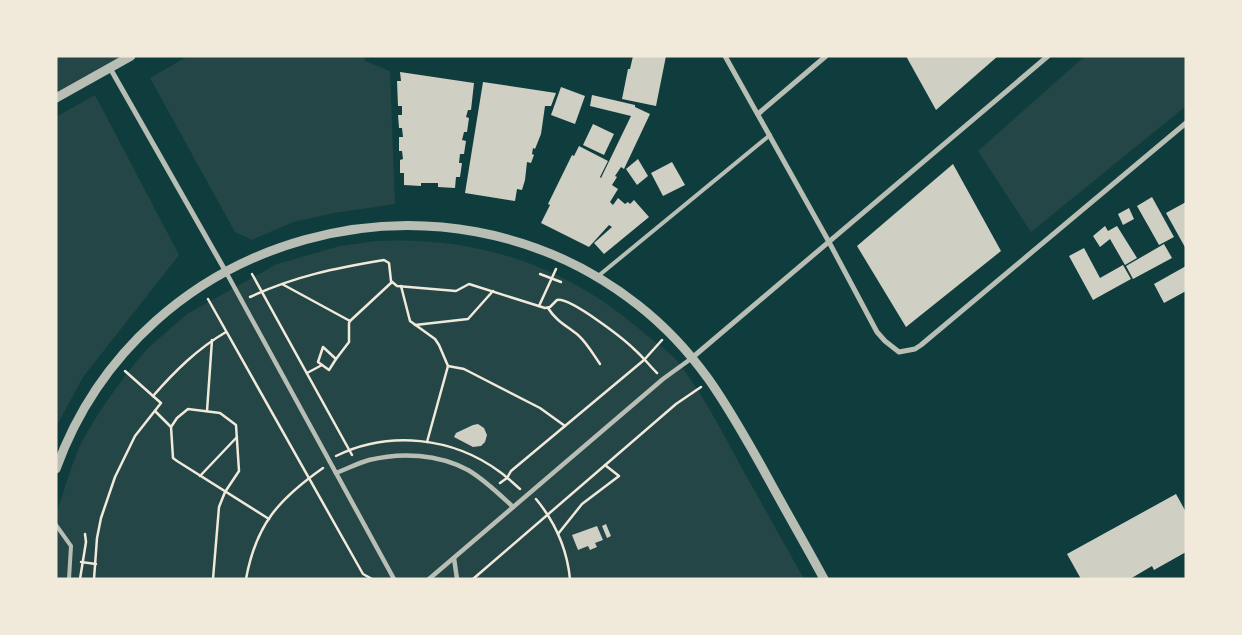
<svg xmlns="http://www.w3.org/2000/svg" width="1242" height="635" viewBox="0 0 1242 635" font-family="Karla,sans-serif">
<rect width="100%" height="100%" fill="#0f3d3e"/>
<g fill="#244646">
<polygon points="56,56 131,56 56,98"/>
<polygon points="188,56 364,56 365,61 390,71 395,204 334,213 293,222 252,240 235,232 150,78"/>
<polygon points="1085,56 1186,56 1186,106 1031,232 978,151"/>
<polygon points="95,95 179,255 83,377 56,427 56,117"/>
<path d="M376,241C478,236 568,266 644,333C656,343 672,353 681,366C703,395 722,431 739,463C761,502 782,540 804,579H56V514L72,466L81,443L100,411L127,373L148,348L187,314L277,264L340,246Z"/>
</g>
<g fill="#cfcfc3">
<polygon points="633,56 666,56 656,106 622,99 628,69 630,69"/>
<polygon points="906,56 998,56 936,110"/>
<polygon points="400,72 474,83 471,110 468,110 466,117 469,118 467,132 464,132 462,140 466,141 464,154 460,154 459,163 462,163 460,177 456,177 455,188 438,187 438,183 421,183 421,186 404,185 404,173 400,173 400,160 403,159 402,151 399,151 399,137 403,137 402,128 399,128 398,115 402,115 402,106 398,106 397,81 401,81"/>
<polygon points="483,82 556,93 551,106 545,106 541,134 535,149 533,148 532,154 534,155 531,163 527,162 525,180 522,190 517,189 515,201 465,193"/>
<polygon points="561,87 585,96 575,124 551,115"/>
<polygon points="592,95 635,105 635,107 650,114 624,169 621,167 615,176 617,177 612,185 618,189 610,202 613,205 618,198 625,204 628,202 630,204 634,200 649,217 604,254 594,243 612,227 609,225 589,247 541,223 550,205 548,204 572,155 574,156 579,146 608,161 600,177 601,178 631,116 590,106"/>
<polygon points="593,124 614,134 604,155 583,145"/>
<polygon points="638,159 648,176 637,185 626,169"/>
<polygon points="672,162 685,185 663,196 651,173"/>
<polygon points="953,164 1001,251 906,327 857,246"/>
<polygon points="1152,197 1174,237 1159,245 1137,206"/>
<polygon points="1186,202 1186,249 1166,213"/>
<polygon points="1129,208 1134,219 1123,225 1118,214"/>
<polygon points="1105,226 1108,231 1117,226 1137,258 1125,265 1110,239 1100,247 1093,236"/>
<polygon points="1164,244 1172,258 1133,279 1126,266"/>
<polygon points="1084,248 1100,278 1123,265 1131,279 1093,300 1069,256"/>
<polygon points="1186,266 1186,291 1164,303 1154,284"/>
<polygon points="478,424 484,428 487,435 485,442 481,446 473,447 454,437 456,433 473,425"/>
<polygon points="1176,494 1186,512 1186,552 1154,570 1152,566 1130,579 1081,579 1067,554"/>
<polygon points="606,524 611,536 607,538 602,526"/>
<polygon points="597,526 603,540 595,543 597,547 590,550 588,546 578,550 572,535"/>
</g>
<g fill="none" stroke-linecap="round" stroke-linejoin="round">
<g stroke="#f1e9da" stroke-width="2.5">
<polyline points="252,274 352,455"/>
<polyline points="540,274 561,282"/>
<polyline points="282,284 350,321 392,282"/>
<polyline points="401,286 410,321 435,339 439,345 448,366 427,442"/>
<path d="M250,297C295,276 336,268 384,260L389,263L391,281L397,286L456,291L469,284L545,308L550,307L557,300C570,297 624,339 635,350C643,357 649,365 657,373"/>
<polyline points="208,299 363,574 372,579"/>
<polyline points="539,306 556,269"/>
<path d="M548,308C556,321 567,326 578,335C587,343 593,354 600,364"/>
<polyline points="415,325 468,319 493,291"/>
<polygon points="323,347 336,359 329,370 318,362"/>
<polyline points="336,359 349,342 349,323 350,321"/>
<polyline points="448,366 464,369 540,408 565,426"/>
<path d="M125,371L153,396C175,371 197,349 226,332"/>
<polyline points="307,373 322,365"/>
<polyline points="155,411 171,427"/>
<polyline points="207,411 212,340"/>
<path d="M336,456C389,430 453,437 500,472C507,477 513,483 520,489"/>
<polyline points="200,476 237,437"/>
<polyline points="500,483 507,478 511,471 644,360 662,340"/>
<path d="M536,499C555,522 567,549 570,579"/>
<polyline points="558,534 582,504 619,476 605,465"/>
<polyline points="81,562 96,564"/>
<polyline points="80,579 86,542 85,534"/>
<polyline points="94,579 97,538 101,518 115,477 135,436 161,403 153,396"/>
<polyline points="213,579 219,507 225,492 239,471 236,425 220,413 188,409 177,418 171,427 173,458 177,461 269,519"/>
<path d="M246,579C256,524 279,499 323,468"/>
<polyline points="473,579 676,404 701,387"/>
</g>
<g stroke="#b8beb3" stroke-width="4">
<polyline points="597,277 770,135"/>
<polyline points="56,525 71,546 69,579"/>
</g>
<g stroke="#b8beb3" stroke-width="4.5">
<polyline points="226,272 394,579"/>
<path d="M336,473C347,469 358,463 369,460C401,452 438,454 468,470C485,480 499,494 513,507"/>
<polyline points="454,558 457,579"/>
<polyline points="429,579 663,379 692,358"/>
</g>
<g stroke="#b8beb3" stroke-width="5">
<polyline points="725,56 829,242 877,332 885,341 899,352 915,349 921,345 1186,123"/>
<polyline points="110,68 226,272"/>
<polyline points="758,114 826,56"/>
<polyline points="693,357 1048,56"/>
</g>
<g stroke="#b8beb3" stroke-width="9">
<polyline points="56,98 131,56"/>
<path d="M56,469C142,231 441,150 638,305C698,352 727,405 763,469C783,506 804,542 824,579"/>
</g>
</g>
<rect width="1242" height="635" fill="none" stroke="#f1e9da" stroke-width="115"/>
</svg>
